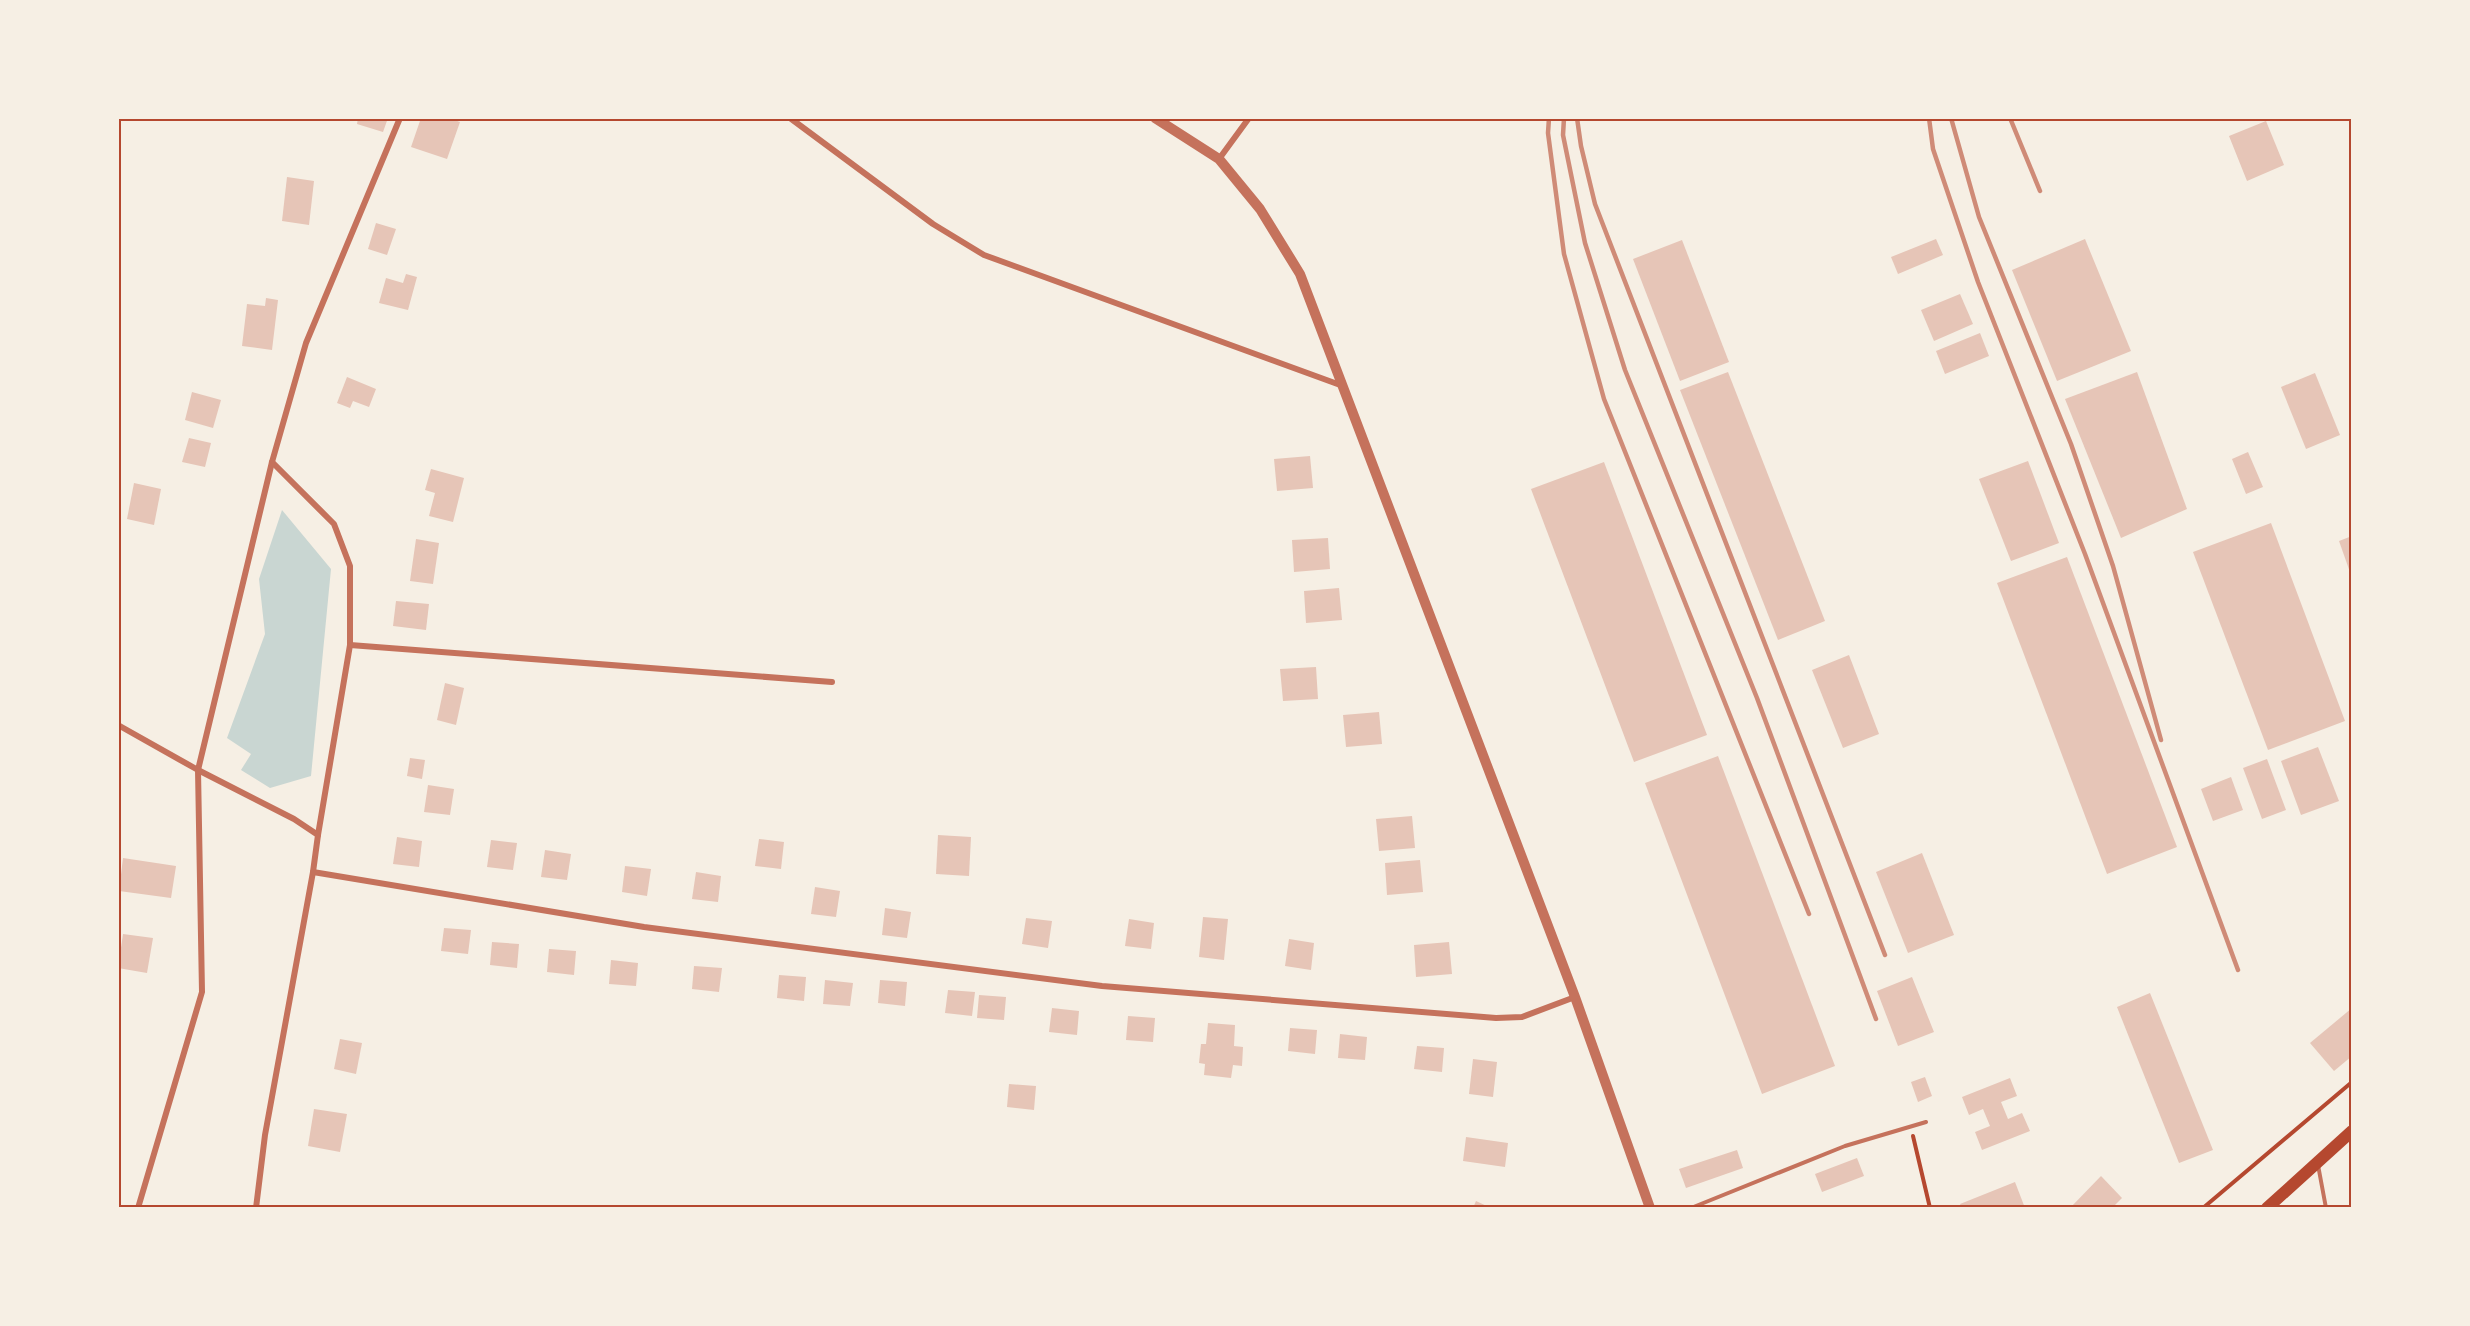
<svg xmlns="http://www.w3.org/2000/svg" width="2470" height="1326" viewBox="0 0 2470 1326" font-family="'Source Sans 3',sans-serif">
<rect width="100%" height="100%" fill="#f6efe4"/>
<polygon fill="#c9d6d2" points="282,510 331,569 311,776 270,788 241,770 251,754 227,738 265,634 259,579"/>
<g fill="#e6c5b7">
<polygon points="358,118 388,118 383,132 357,124"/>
<polygon points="421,118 449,118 460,122 447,159 411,147"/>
<polygon points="2266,121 2284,165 2247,181 2229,136"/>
<polygon points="287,177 314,181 309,225 282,221"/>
<polygon points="376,223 396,229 387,255 368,249"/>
<polygon points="1936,239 1943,255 1898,274 1891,257"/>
<polygon points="2085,239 2131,351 2057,381 2012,270"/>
<polygon points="1682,240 1729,362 1680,381 1633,259"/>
<polygon points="406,274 417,277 408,310 379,303 386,278 403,283"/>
<polygon points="1960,294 1973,324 1934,341 1921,310"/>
<polygon points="266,298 278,300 272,350 242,346 247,304 265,306"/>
<polygon points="1980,333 1989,356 1945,374 1936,351"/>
<polygon points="1728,372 1825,621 1778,640 1680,390"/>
<polygon points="2137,372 2187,509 2121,538 2065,399"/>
<polygon points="2315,373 2340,435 2306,449 2281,387"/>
<polygon points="347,377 376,389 369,407 353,401 350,408 337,403"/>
<polygon points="192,392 221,400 213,428 185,420"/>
<polygon points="189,438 211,443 205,467 182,462"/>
<polygon points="2248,452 2263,487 2246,494 2232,459"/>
<polygon points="1310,456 1313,488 1277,491 1274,459"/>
<polygon points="2028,461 2059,543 2011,561 1979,479"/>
<polygon points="1604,462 1707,735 1634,762 1531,489"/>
<polygon points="431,469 464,478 453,522 429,516 435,493 425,490"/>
<polygon points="134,483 161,489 154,525 127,519"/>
<polygon points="2271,523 2345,721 2268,750 2193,552"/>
<polygon points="2352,536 2352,575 2351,575 2339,541"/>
<polygon points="1328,538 1330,569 1294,572 1292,540"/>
<polygon points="416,539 439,543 433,584 410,581"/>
<polygon points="2067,557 2177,847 2107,874 1997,583"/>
<polygon points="1339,588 1342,620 1306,623 1304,591"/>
<polygon points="396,601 429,604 426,630 393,626"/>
<polygon points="1849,655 1879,734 1843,748 1812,670"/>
<polygon points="1316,667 1318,699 1283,701 1280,669"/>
<polygon points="445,683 464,688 456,725 437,720"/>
<polygon points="1379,712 1382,744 1346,747 1343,715"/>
<polygon points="2318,747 2339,801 2301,815 2281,761"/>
<polygon points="1718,756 1835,1066 1762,1094 1645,783"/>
<polygon points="410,758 425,760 422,779 407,776"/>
<polygon points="2267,759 2286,810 2262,819 2243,768"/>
<polygon points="2231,777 2243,810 2213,821 2201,789"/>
<polygon points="428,785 454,789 450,815 424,812"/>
<polygon points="1412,816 1415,848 1379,851 1376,819"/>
<polygon points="938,835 971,837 969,876 936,874"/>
<polygon points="397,837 422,841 419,867 393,864"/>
<polygon points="759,839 784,842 781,869 755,866"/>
<polygon points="491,840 517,843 513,870 487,867"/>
<polygon points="545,850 571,854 567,880 541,877"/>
<polygon points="1922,853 1954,935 1908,953 1876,872"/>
<polygon points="123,858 176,866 171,898 119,891"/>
<polygon points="1420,860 1423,892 1387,895 1385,863"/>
<polygon points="625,866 651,869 647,896 622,892"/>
<polygon points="696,872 721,876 718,902 692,899"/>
<polygon points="815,887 840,891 836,917 811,914"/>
<polygon points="885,908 911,912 907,938 882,935"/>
<polygon points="1203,917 1228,919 1224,960 1199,957"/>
<polygon points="1026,918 1052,921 1048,948 1022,944"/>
<polygon points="1129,919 1154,923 1151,949 1125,946"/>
<polygon points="444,928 471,930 468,954 441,951"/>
<polygon points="123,934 153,938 147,973 118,968"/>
<polygon points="1289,939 1314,943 1311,970 1285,966"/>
<polygon points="492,942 519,944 517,968 490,965"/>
<polygon points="1449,942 1452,974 1416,977 1414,945"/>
<polygon points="549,949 576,951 574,975 547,972"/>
<polygon points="611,960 638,963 636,986 609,984"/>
<polygon points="694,966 722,968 719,992 692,989"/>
<polygon points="779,975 806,977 804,1001 777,998"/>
<polygon points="1912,977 1934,1032 1898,1046 1877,991"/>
<polygon points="825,980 853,983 850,1006 823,1004"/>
<polygon points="880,980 907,982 905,1006 878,1003"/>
<polygon points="948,990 975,992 972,1016 945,1013"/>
<polygon points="2150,993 2213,1150 2179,1163 2117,1007"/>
<polygon points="979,995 1006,997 1004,1020 977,1018"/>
<polygon points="1052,1008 1079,1011 1077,1035 1049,1032"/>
<polygon points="2352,1008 2352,1056 2334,1071 2310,1043"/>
<polygon points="1128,1016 1155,1018 1153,1042 1126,1040"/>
<polygon points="1208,1023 1235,1025 1234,1046 1243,1047 1242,1066 1233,1065 1231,1078 1204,1075 1205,1064 1199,1063 1201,1044 1206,1044"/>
<polygon points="1290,1028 1317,1030 1315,1054 1288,1051"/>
<polygon points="1340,1034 1367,1037 1365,1060 1338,1058"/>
<polygon points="340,1039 362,1043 356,1074 334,1069"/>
<polygon points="1417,1046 1444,1048 1442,1072 1414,1069"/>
<polygon points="1473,1059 1497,1062 1493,1097 1469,1094"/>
<polygon points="1925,1077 1932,1096 1918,1102 1911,1082"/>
<polygon points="2010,1078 2017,1096 2001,1102 2008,1119 2022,1113 2030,1131 1982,1150 1975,1132 1990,1126 1983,1109 1969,1115 1962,1097"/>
<polygon points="1009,1084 1036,1086 1034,1110 1007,1107"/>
<polygon points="314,1109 347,1114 340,1152 308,1146"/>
<polygon points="1466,1137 1508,1143 1505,1167 1463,1161"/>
<polygon points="1737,1150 1743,1168 1686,1188 1679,1169"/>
<polygon points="1857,1158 1864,1176 1822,1192 1815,1174"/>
<polygon points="2101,1176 2122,1198 2112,1208 2070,1208"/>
<polygon points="2015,1182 2025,1208 1962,1208 1960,1204"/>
<polygon points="1476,1201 1491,1208 1473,1208"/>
</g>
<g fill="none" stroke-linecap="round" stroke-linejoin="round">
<g stroke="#b5482f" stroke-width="4">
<polyline points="1913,1136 1930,1208"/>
<polyline points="2203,1208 2352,1082"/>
</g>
<g stroke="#c5725c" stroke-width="4">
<polyline points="2318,1165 2326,1208"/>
<polyline points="1691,1208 1845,1146 1926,1122"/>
</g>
<g stroke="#c5725c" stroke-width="6">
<polyline points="790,118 933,224 984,255 1343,386"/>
<polyline points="1219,159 1249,118"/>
<polyline points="272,462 334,524 350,566 350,645 318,835"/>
<polyline points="350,645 832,682"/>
<polyline points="118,725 198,770 294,819 318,835 313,872 265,1135 256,1208"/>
<polyline points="313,872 644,927 1102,986 1496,1018 1522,1017 1575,997"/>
<polyline points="138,1208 202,992 198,770 272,462 306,343 400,118"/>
</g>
<polyline stroke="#c5725c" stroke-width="10" points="1155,118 1219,159 1260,209 1300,274 1575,997 1650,1208"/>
<polyline stroke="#b5482f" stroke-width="12" points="2267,1208 2352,1131"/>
<g stroke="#cf8b77" stroke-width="4.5">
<polyline points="1549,118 1548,133 1564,254 1604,399 1809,914"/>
<polyline points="1564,118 1563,135 1585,243 1625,370 1757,698 1876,1019"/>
<polyline points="1577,118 1581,146 1595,204 1885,955"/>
<polyline points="1929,118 1933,149 1978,282 2085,554 2238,970"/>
<polyline points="1951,118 1979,217 2071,444 2113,566 2161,740"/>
<polyline points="2010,118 2040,191"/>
</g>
</g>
<rect width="2470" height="1326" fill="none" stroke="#f6efe4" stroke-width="240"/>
<rect x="120" y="120" width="2230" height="1086" fill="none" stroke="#b5482f" stroke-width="2"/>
</svg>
